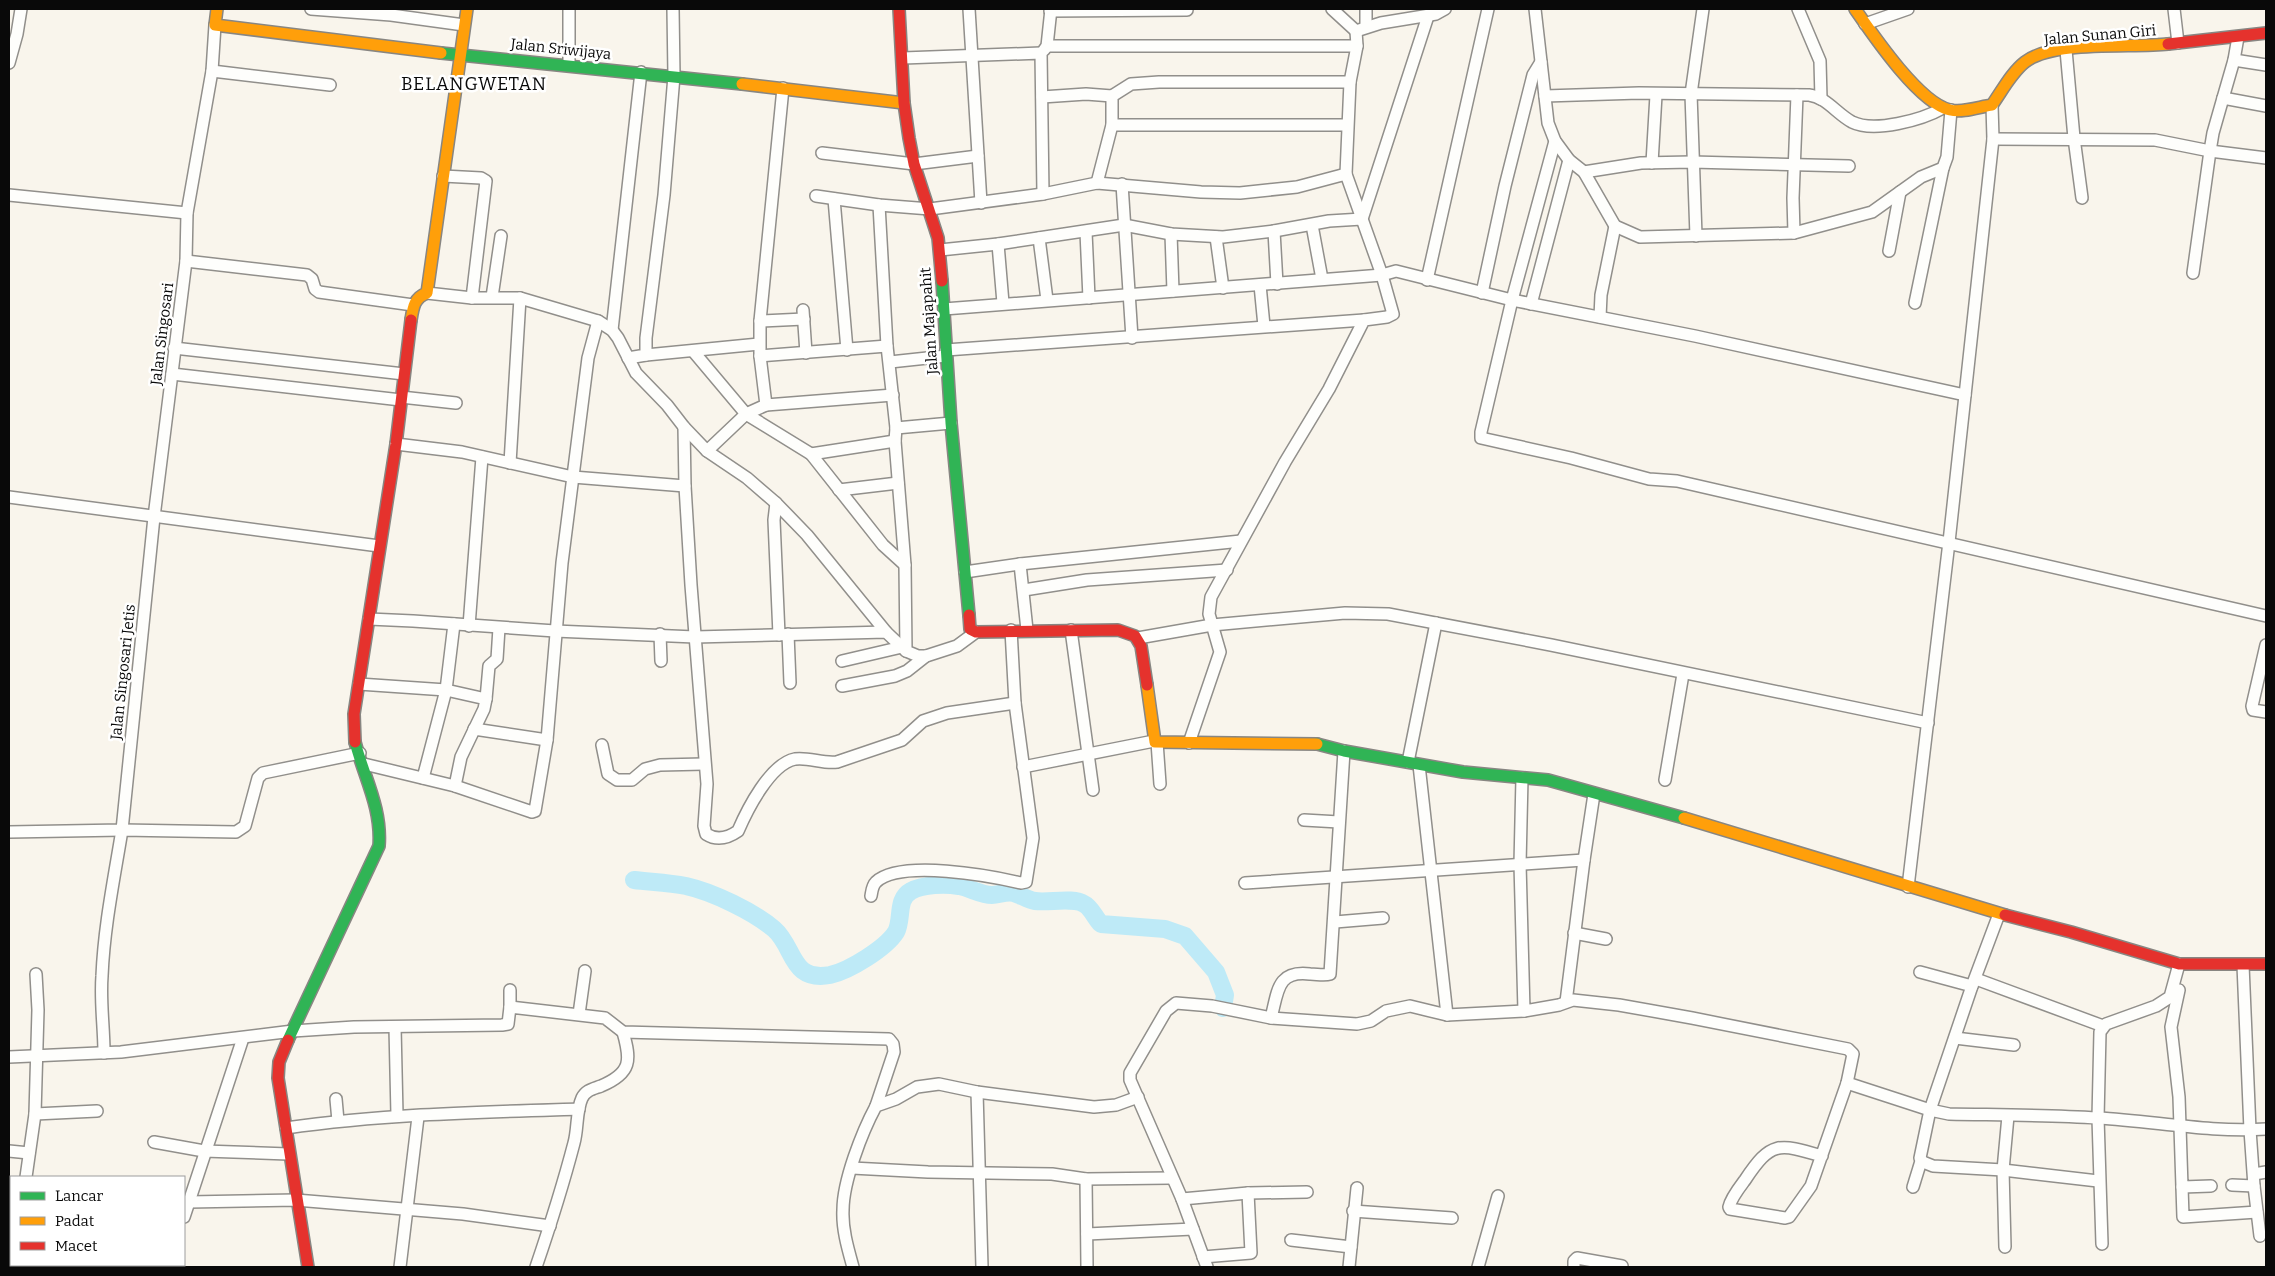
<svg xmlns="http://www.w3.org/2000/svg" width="2275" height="1276" viewBox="0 0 2275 1276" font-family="Bitter,serif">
<rect width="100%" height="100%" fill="#f9f5ec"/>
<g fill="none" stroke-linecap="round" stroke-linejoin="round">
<path stroke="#beeaf7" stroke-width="18" d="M634,880C651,882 669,883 686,886C713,892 754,912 774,929C795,947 790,982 830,975C849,971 886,948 896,932C903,919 896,899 911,891C923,884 946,884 959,886C970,888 981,895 992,895C999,895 1006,891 1014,893C1021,895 1028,900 1035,901C1049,903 1073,897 1084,904C1091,907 1095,918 1101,924L1165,929L1185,936L1216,972L1225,995L1223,1008"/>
<defs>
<g id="street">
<polyline points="311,9 391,15 464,25"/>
<polyline points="969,9 981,203"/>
<polyline points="1332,9 1356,31"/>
<polyline points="1366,9 1366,27"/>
<polyline points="1535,9 1548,123 1555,141 1569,160 1584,172 1615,226 1640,237 1794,233 1872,212 1921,177 1943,168 1947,157 1951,110"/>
<polyline points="1798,9 1820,61 1821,99"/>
<polyline points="2174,9 2178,43"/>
<polyline points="1050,11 1187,10"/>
<polyline points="1865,24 1908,9"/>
<polyline points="2238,37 2234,60 2223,98 2266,106"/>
<polyline points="1047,46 1357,46"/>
<polyline points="1044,50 1047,46 1051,9"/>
<polyline points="2066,50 2074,138 2082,198"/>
<polyline points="903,58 1041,53 1043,194"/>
<polyline points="2234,60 2266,65"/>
<polyline points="9,63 17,34 21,9"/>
<polyline points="569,65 569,9"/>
<polyline points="212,71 330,85"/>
<path d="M1545,96L1639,93L1809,95C1826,97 1837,114 1852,122C1874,133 1922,120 1943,108"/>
<polyline points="1042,97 1086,94 1112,96"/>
<polyline points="2223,98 2213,133 2210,151 2266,158"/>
<polyline points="1112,125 1347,125"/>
<polyline points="1993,139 2155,140 2210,151 2193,273"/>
<polyline points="1555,141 1512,300 1481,432 1481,438 1571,458 1649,479 1677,481 2266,616"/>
<polyline points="822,153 914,164 978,156"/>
<polyline points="1652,163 1656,95"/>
<polyline points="1584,172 1641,163 1692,162 1849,166"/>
<polyline points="443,176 481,178 486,181 472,298"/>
<polyline points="1097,183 1112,125 1112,96 1131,84 1159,82 1350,82"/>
<polyline points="1122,184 1132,338"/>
<polyline points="9,195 187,213"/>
<polyline points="816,196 879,205 930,209 1043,194 1097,183 1201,192 1240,193 1297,187 1346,174"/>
<polyline points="834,199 847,350"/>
<polyline points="879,205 887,346 896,428 895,441 905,565 906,651 918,656 926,656"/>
<polyline points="1312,225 1322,279"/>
<polyline points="1274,231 1277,284"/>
<polyline points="1086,232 1089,298"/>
<polyline points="1794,233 1793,198 1797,95"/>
<polyline points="1171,234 1173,291"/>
<polyline points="1696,236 1691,94 1703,9"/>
<polyline points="1216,237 1223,288"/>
<polyline points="1039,238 1047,300"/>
<polyline points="998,244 1003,303"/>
<polyline points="940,250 998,244 1124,225 1171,234 1223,237 1274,231 1329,221 1362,219 1428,16"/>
<polyline points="1889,251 1900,192"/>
<polyline points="186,261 307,275 312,279 315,289 319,292 413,305"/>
<polyline points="1427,280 1488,9"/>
<polyline points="1260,285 1264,326"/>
<polyline points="427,293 472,298 520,298 598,321 612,330 618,338 636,373 667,405 684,427 707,451 747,478 776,503 807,535 886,632"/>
<polyline points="1482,293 1505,186 1533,75 1541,62"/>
<polyline points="492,297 501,236"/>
<polyline points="1915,303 1943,168"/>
<polyline points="1531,304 1569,160"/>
<polyline points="944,309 1382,275 1396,271 1512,300 1695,336 1965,395"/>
<polyline points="803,310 806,353"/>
<polyline points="1600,317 1601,295 1615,226"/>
<polyline points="760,321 804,319"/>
<polyline points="612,330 641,72"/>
<polyline points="174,348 404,374"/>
<polyline points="946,350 1364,320"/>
<polyline points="693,351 746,414 811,454 883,545 905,565"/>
<polyline points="646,355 759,344"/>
<polyline points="760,356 887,346"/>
<polyline points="628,358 646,355 646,338 664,195 674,76 673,9"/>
<polyline points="890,362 946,356"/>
<polyline points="172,374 401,400"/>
<polyline points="401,397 456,403"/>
<polyline points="766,405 893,395"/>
<path d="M684,427L685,486L691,585L707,784L704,826L706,834C717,841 728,838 738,831C747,810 770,764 795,759C809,757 823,764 837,762L902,740L923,721L947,713L1015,703"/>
<polyline points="896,428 951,423"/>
<polyline points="396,444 462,452 573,477 685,486"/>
<polyline points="707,451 746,414 766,405 760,356 760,321 783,88"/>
<polyline points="811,454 895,441"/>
<polyline points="510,463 520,298"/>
<polyline points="839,490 898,483"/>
<polyline points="9,497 379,546"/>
<polyline points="776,503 774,520 779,635"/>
<polyline points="1020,564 1027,630"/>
<polyline points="965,572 1020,564 1241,541"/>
<polyline points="1024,590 1087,580 1227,570"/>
<polyline points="369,619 413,621 555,631 695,637 886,632 906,651"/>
<polyline points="469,626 482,457"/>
<polyline points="1071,630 1093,790"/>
<polyline points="660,634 661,661"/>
<polyline points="788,634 790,683"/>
<polyline points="1138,638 1212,625 1345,613 1388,614 1551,645 1928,723"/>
<polyline points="2266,645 2252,706 2253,710 2266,712"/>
<polyline points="842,661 902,647"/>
<polyline points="359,684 446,690 486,699 484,709 461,757 455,786"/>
<polyline points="842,686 895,676 907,671 926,656 957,646 976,632"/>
<polyline points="486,699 489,666 497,659 499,628"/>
<polyline points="474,729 547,740"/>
<polyline points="1157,742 1160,784"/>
<polyline points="1189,743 1220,652 1209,614 1211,597 1285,462 1329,389 1364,320 1387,317 1393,314 1382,275 1346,174 1350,82 1357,46 1356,31 1381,23 1436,14 1445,9"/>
<polyline points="602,745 608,774 617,780 632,780 645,769 660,765 704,764"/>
<polyline points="1408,762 1436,623"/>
<polyline points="364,764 455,786 532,812 535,811 547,740 562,563 588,358 598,321"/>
<polyline points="1023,767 1154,741"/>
<polyline points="423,778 446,690 454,624"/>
<path d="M1522,778L1520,864L1524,1011L1559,1005L1573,1000L1619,1005L1692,1018L1848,1049L1853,1054L1847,1083L1811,1186L1789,1217L1785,1218L1730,1209L1729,1207C1731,1198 1739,1188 1745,1180C1771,1141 1778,1143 1822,1156"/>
<polyline points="1665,780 1683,674"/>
<polyline points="1304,820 1339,822"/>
<polyline points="9,832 122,830 154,517 186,261 187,213 212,71 215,25"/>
<polyline points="1245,883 1584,860"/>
<polyline points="1908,887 1949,542 1993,139 1992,105"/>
<path d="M871,896C872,891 872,886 876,882C901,859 991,876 1021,883L1026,882L1033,838L1015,703L1011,630"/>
<polyline points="1999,914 1972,986 1930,1110 1920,1158 1923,1162 1933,1166 2003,1170 2098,1181"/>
<polyline points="1335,922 1383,918"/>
<polyline points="1574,933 1606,939"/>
<polyline points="1920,972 1972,986"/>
<polyline points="1976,979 2103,1026"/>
<polyline points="510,990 510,1007"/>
<polyline points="2179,990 2171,1027 2179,1097 2182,1187 2211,1186"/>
<polyline points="1566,1002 1584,860 1594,794"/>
<polyline points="579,1014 585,971"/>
<polyline points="1447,1015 1524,1011"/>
<polyline points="1271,1018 1357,1024 1371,1021 1386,1011 1410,1006 1447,1015 1419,765"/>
<polyline points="395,1027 397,1115"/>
<polyline points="1955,1038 2014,1045"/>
<path d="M104,1053C104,1027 100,1002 102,976C104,927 114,879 122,830L236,832L245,826L258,778L263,773L360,753"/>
<polyline points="9,1057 121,1052 293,1031 354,1027 502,1025 508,1024 510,1007 605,1018 623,1032 889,1039 893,1044 894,1052 876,1106"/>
<path d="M1847,1083L1930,1110L1949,1114C1999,1115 2049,1115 2098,1118C2154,1121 2211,1133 2266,1129"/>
<polyline points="977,1092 982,1267"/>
<polyline points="336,1099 338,1121"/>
<polyline points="35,1114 97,1111"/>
<path d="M286,1128C383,1114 481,1112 579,1109"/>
<polyline points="154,1142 204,1151 288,1154"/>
<polyline points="9,1151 29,1153"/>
<polyline points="852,1168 928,1172 1052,1174 1086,1179 1171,1178"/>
<polyline points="2254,1174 2266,1172"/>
<polyline points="26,1177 35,1114 38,1010 36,974"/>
<polyline points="1086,1179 1087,1267"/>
<polyline points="2232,1185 2254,1186 2250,1130 2243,965"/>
<polyline points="2254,1186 2260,1236"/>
<polyline points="1913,1187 1921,1161"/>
<polyline points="2182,1187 2183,1217 2257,1212"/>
<polyline points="1182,1199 1248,1193 1307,1192"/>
<polyline points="189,1202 296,1200 463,1214 550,1226"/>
<polyline points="1353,1211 1452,1218"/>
<polyline points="9,1217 11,1218"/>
<polyline points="184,1217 243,1038"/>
<polyline points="1087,1234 1193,1229"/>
<polyline points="1291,1240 1351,1247"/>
<polyline points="2102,1244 2098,1118 2100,1032 2106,1024 2156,1006 2170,997 2179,964"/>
<polyline points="2005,1247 2003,1170 2008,1116"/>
<polyline points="1203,1257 1251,1253 1248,1193"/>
<polyline points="13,1267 13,1265"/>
<polyline points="165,1267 166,1265"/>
<polyline points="400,1267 418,1117"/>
<path d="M536,1267C550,1226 563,1185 574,1143C578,1129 576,1111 582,1098C586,1090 593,1089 601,1086C632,1073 631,1060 623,1032"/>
<path d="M853,1267C848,1249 842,1229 843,1210C843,1181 862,1132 876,1106L896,1099L917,1087L939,1084L977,1092L1094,1107L1116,1105L1138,1097"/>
<path d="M1207,1267L1182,1199L1130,1080V1073L1166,1011L1176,1003L1212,1006L1271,1018C1278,991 1277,970 1310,974C1317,974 1324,976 1330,974L1344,751"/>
<polyline points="1349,1267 1357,1188"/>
<polyline points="1478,1267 1498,1196"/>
<polyline points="1574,1267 1574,1261 1577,1258 1622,1266"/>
</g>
<g id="fast">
<polyline points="441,53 742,84"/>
<polyline points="942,281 951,423 969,615"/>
<polyline points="1317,744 1344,751 1463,772 1548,780 1684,818"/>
<path d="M288,1040L379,846C382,808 364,777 355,742"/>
</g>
<g id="slow">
<polyline points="217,9 215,25 441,53"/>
<path d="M1855,9C1873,35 1919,103 1950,110C1963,113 1979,107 1992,105C2002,91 2011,73 2025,62C2053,40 2132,48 2168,44"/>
<polyline points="742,84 904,103"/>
<path d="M411,320C413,307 414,298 427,293L467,9"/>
<polyline points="1147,685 1155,742 1317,744"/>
<polyline points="1684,818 2005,915"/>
</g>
<g id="jam">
<polyline points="899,9 904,103 909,138 914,164 938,238 942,281"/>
<polyline points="2168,44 2266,33"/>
<polyline points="969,615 970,629 976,632 1118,630 1135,636 1141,646 1147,685"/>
<polyline points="355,742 354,714 396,444 411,320"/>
<polyline points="2005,915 2071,932 2179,964 2266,964"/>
<polyline points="288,1040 279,1062 278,1078 308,1267"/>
</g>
</defs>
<use href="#street" stroke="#918f8b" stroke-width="14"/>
<use href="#fast" stroke="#888682" stroke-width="14"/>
<use href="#slow" stroke="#888682" stroke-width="14"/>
<use href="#jam" stroke="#888682" stroke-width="14"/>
<use href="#street" stroke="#fefefc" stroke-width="11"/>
<use href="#fast" stroke="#30b455" stroke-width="11"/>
<use href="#slow" stroke="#ff9f0a" stroke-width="11"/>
<use href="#jam" stroke="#e5322d" stroke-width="11"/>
</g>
<g text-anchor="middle" stroke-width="5" stroke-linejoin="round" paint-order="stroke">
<g font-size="15" fill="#090909" stroke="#fff">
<text transform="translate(2100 35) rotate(-5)" y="5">Jalan Sunan Giri</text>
<text transform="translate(561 49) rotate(6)" y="5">Jalan Sriwijaya</text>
<text transform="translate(929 321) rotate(-94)" y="5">Jalan Majapahit</text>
<text transform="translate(162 334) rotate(-83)" y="5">Jalan Singosari</text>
<text transform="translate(123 672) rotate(-84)" y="5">Jalan Singosari Jetis</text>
</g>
<g font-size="18" letter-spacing="1" fill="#090909" stroke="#fff">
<text x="474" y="90">BELANGWETAN</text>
</g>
</g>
<rect width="2275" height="1276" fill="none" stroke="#090909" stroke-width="20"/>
<rect x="10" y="1176" width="175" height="90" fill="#ffffff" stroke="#9d9d9d"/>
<rect x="20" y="1192" width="25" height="8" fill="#30b455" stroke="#9d9d9d"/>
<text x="55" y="1201" font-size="15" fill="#090909">Lancar</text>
<rect x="20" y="1217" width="25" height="8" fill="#ff9f0a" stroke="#9d9d9d"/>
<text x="55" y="1226" font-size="15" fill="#090909">Padat</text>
<rect x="20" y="1242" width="25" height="8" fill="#e5322d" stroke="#9d9d9d"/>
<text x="55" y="1251" font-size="15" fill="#090909">Macet</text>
</svg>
